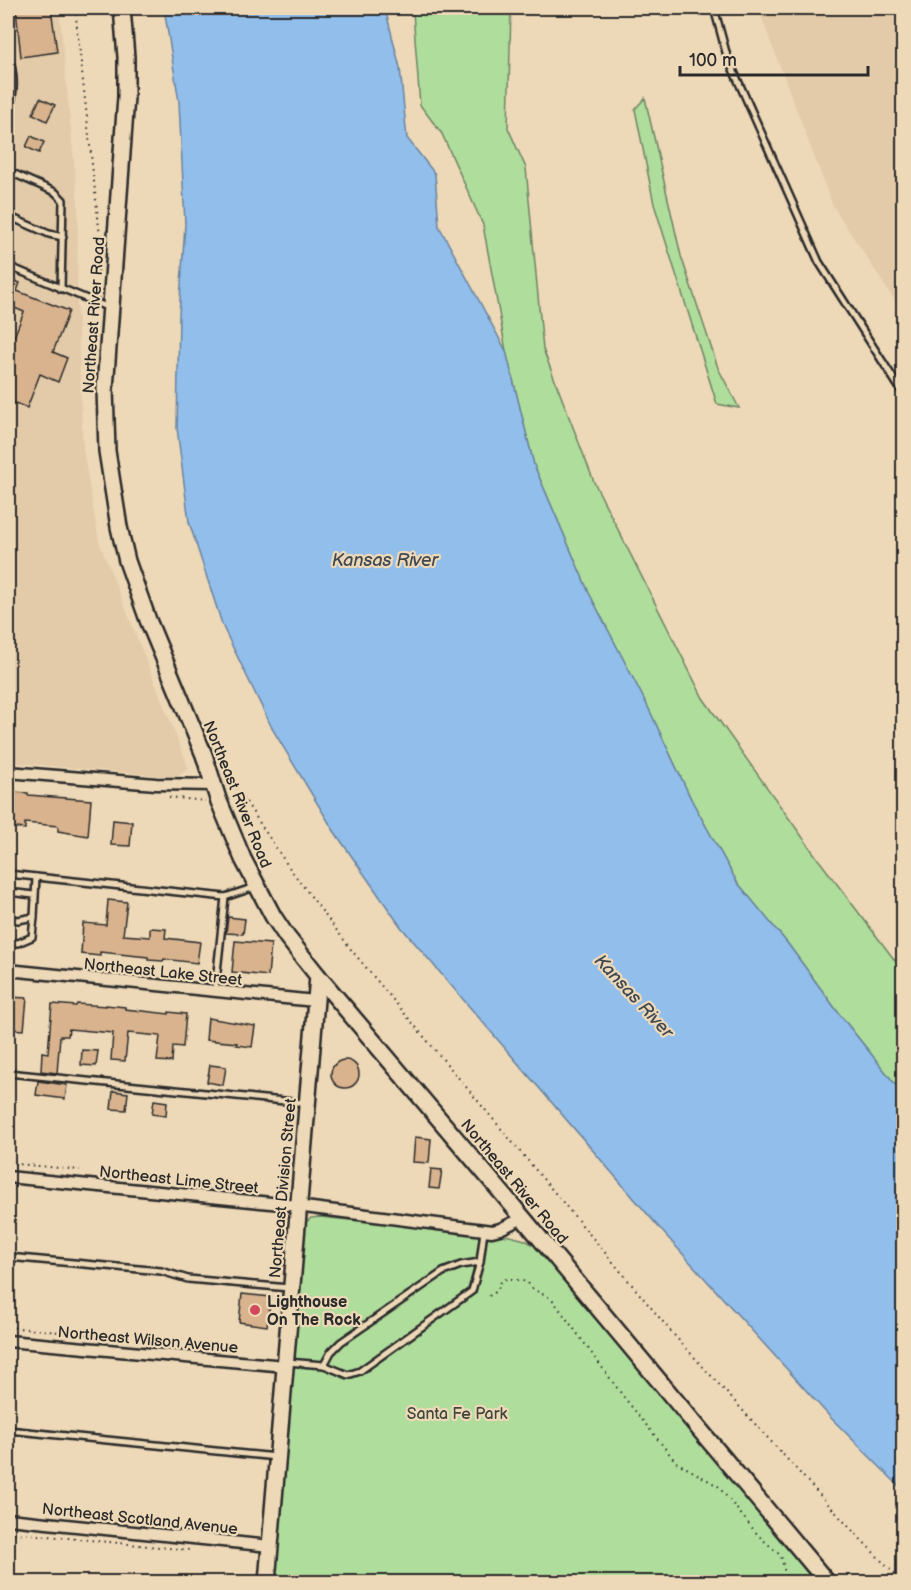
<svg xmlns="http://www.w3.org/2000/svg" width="911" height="1590" viewBox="0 0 911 1590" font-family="'Balsamiq Sans',sans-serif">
<rect width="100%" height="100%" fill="#edd8b7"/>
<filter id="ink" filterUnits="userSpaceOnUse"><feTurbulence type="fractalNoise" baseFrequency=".0167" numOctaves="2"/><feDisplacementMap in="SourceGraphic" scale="12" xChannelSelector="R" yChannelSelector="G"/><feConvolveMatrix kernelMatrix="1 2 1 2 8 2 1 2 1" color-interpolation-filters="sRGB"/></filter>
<g filter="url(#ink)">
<g fill="#e3caa8">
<polygon points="8,8 59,8 78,204 77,306 83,450 99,542 189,769 175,777 8,762"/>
<polygon points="758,8 903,8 903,313 833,206"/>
</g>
<g fill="#afdd9c" stroke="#6d8464" stroke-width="1.5">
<polygon points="414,8 511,8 508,128 526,168 543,349 594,482 703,698 818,859 903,971 903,1094 840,1015 788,944 737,882 692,801 647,705 589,593 534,465 506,351 483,225 442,134 420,105 413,12"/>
<polygon points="645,98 681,256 718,368 739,408 717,404 654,204 635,109"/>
<polygon points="320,1217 510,1236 525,1240 541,1249 818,1582 272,1582 302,1226 311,1218"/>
</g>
<polygon fill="#92beeb" stroke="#69839e" stroke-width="1.5" points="164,8 385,8 400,68 407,138 435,174 439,226 506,351 534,465 589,593 647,705 692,801 737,882 788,944 840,1015 903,1094 903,1490 831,1418 662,1231 401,927 334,831 273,730 223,627 189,522 177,428 179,315 185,224 179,102"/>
<g fill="#d9b38e" stroke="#2b2b2b" stroke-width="1.5">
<polygon points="41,8 51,8 57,52 21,57 16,10"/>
<polygon points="40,98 55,105 47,121 33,114"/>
<polygon points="31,136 44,142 39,153 26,147"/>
<polygon points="8,278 20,283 17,291 69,311 53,352 67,358 58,382 40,374 27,408 8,400 8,347 12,336 14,337 24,312 10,306 8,312"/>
<polygon points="12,792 28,793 28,795 91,800 88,836 58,831 58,826 25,823 25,829 8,827"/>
<polygon points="113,820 132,822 130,846 111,845"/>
<polygon points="108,900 127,902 123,935 150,937 150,928 166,929 165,938 200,942 197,963 164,959 163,961 148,960 148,957 100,952 100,956 81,954 83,923 106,925"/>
<polygon points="228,917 245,919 243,934 226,933"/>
<polygon points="235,941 271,944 268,976 232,972"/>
<polygon points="8,997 27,998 24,1030 8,1029"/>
<polygon points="52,1004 76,1006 77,1004 106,1006 106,1005 125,1007 125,1009 169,1014 169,1012 186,1014 183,1047 173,1046 172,1062 157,1061 160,1036 128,1033 125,1061 111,1060 113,1033 69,1029 68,1036 60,1036 57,1073 41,1071 42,1052 48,1053"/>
<polygon points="208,1018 255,1026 252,1047 236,1045 237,1043 206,1040"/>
<polygon points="82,1050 98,1051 96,1066 81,1065"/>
<circle cx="345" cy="1074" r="14"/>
<polygon points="210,1065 226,1067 223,1085 207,1082"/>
<polygon points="38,1081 67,1085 65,1099 36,1095"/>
<polygon points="113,1091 128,1093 126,1110 111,1109"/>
<polygon points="154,1100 167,1102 166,1116 152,1114"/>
<polygon points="415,1137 431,1139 429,1163 413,1162"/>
<polygon points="431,1169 442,1170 439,1189 429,1188"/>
<polygon points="242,1294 271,1297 267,1326 239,1322"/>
</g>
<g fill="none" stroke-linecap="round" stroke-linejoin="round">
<defs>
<g id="lane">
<polyline points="714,8 727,56 819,262 904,395"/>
<path d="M8,55C15,74 15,93 8,113"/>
<polyline points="8,171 55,192 63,200 61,289"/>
<polyline points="8,216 49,234 63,237"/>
<polyline points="8,266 109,308"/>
<polyline points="8,874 225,897 255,887"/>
<polyline points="8,892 34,895"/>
<polyline points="8,919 18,920 34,917 36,877"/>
<polyline points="8,942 18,943 32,937 34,917"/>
<polyline points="215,991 225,897"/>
<polyline points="8,1073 304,1103"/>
<polyline points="8,1257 161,1271 188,1279 289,1288"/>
<polyline points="287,1362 324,1365 348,1375 360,1371 472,1291 480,1262 484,1231"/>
<polyline points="324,1365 331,1352 341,1342 443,1272 461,1265 480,1262"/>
<polyline points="8,1430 276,1457"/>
</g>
<g id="street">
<polyline points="8,772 156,784 213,785"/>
<polyline points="8,970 315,1001"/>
<polyline points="8,1177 281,1204 492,1231 500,1229 523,1218"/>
<polyline points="8,1341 285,1366"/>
<polyline points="8,1519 270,1546"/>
</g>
<g id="secondary">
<polyline points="122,8 126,57 126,97 105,389 107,451 119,527 127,561 148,620 204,755 218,799 243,859 273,916 287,937 318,976 523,1218 827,1582"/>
<polyline points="267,1582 318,976"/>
</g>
</defs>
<use href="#lane" stroke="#2b2b2b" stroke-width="10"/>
<use href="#street" stroke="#2b2b2b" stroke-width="15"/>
<use href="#secondary" stroke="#2b2b2b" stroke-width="20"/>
<g stroke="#2b2b2b" stroke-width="2" stroke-dasharray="1.5 4.5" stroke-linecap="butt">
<polyline points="75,8 100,237 98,276"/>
<polyline points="223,767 288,866 353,952 674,1335 849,1527 902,1582"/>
<polyline points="169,797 205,801"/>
<polyline points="8,1163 80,1170"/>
<polyline points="489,1296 497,1291 501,1282 506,1279 513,1279 527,1282 533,1289 552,1299 623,1396 676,1462 718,1486 758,1535 781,1556 787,1582"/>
<polyline points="8,1327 121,1338"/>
<polyline points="8,1532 189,1550"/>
</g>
<use href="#lane" stroke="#edd8b7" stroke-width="5"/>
<use href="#street" stroke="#edd8b7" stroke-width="10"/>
<use href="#secondary" stroke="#edd8b7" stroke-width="15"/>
</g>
</g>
<circle fill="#d1495b" stroke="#edd8b7" stroke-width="2" cx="255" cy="1310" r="6"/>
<g text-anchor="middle" stroke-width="4.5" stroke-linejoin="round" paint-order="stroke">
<g font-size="16" fill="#2b2b2b" stroke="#edd8b7">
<text transform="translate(93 315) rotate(-86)" y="6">Northeast River Road</text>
<text transform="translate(238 794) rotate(68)" y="6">Northeast River Road</text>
<text transform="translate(163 971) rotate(6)" y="6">Northeast Lake Street</text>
<text transform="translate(179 1179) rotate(6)" y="6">Northeast Lime Street</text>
<text transform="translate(515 1181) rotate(50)" y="6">Northeast River Road</text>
<text transform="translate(282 1188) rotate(-85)" y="6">Northeast Division Street</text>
<text transform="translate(148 1339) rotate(5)" y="6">Northeast Wilson Avenue</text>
<text transform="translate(140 1518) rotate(6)" y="6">Northeast Scotland Avenue</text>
</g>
<g font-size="16" font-weight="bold" fill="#2b2b2b" stroke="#edd8b7" text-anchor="start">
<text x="267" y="1307">Lighthouse<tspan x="267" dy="18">On The Rock</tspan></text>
</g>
<g font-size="16" fill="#3f463c" stroke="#edd8b7">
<text x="457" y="1419">Santa Fe Park</text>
</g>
<g font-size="18" font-style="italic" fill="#404851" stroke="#edd8b7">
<text x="385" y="566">Kansas River</text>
<text transform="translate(634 996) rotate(47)" y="6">Kansas River</text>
</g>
</g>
<rect width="911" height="1590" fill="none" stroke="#edd8b7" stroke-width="30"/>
<rect x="15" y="15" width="881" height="1560" fill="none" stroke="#2b2b2b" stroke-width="2" filter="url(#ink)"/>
<path d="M680 66v9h188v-9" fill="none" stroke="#2b2b2b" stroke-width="3"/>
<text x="689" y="66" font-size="18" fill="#2b2b2b" stroke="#edd8b7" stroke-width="4.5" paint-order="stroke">100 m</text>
</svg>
